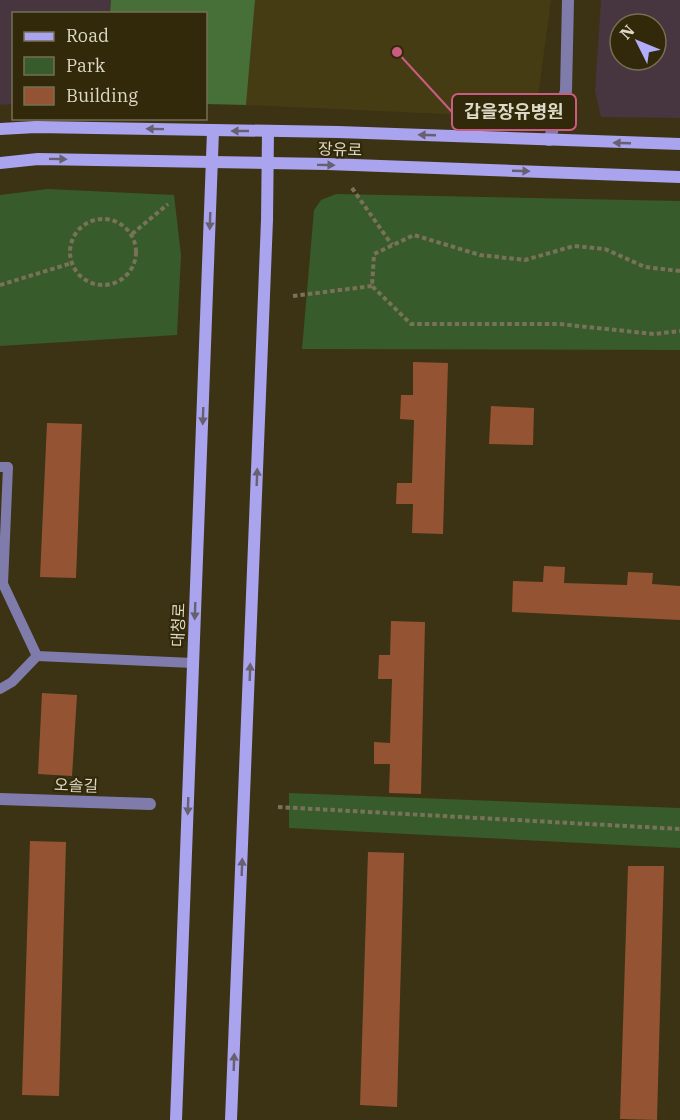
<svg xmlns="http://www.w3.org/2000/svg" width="680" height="1120" viewBox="0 0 680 1120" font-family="'IBM Plex Serif','Noto Sans KR',serif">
<rect width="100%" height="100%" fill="#3b3314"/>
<g fill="#47353f" fill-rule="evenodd">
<polygon points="0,0 111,0 110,13 14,14 13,104 0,105"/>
<path d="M601,0H680V118L601,117L595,91ZM620,24H656V60H620Z"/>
</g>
<polygon fill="#463c14" points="255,0 551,0 535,118 246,105"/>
<g fill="#375b2a">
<polygon points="48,189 174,195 181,255 177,335 0,346 0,195"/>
<polygon points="336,194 680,201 680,350 302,349 314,210 321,200"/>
<polygon points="289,793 680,808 680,848 289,828"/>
</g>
<polygon fill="#467037" points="111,0 255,0 246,105 206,104 206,14 110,13"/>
<g fill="#945433">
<polygon points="413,362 448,363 443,534 412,533 413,504 396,504 397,483 412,483 414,420 400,419 401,395 413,395"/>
<polygon points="491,406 534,408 533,445 489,444"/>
<polygon points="47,423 82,424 76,578 40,577"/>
<polygon points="544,566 565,567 564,583 627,585 628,572 653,573 652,584 680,586 680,620 512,612 513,581 543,582"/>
<polygon points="391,621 425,622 421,794 389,793 390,764 374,764 374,742 390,743 392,679 378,679 379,655 390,655"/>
<polygon points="42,693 77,695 72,776 38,774"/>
<polygon points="30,841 66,842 59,1096 22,1095"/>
<polygon points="368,852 404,853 397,1107 360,1105"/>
<polygon points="628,866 664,866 657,1120 620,1119"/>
</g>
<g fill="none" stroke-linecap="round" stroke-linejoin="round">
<g stroke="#797258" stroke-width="4" stroke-dasharray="4.5 3" stroke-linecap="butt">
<polyline points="352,188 392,245"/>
<circle cx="103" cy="252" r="33"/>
<polyline points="132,234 168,204"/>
<polyline points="680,271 645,267 605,249 574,246 525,260 480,255 414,235 374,254 372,286 411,324 559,324 654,334 680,331"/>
<polyline points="0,285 72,263"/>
<polyline points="293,296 372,286"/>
<polyline points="278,807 680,829"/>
</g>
<g stroke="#7f7cab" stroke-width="10">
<polyline points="0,467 8,467 3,584 37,656 193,663"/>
<polyline points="0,689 12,682 37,656"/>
</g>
<g stroke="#7f7cab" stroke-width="12">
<polyline points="549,140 566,91 568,0"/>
<polyline points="0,799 150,804"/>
</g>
<g stroke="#aaa3ee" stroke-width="12">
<polyline points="0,129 36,127 338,132 680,144"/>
<polyline points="0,163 38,159 327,164 680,177"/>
<polyline points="176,1120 213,131"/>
<polyline points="231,1120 267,220 268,131"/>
</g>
</g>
<defs><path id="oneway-solid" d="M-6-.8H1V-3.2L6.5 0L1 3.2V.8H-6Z" transform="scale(1.5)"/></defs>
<g fill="#676070">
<use href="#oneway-solid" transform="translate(155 129) rotate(-179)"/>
<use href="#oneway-solid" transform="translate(240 131) rotate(-180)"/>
<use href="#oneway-solid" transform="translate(427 135) rotate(-178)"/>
<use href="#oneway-solid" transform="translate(622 143) rotate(-178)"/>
<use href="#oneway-solid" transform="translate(58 159) rotate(1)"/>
<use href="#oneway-solid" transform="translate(326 165) rotate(1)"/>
<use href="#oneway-solid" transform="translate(521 171) rotate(2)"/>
<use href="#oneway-solid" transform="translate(210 221) rotate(92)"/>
<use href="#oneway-solid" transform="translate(203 416) rotate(92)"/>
<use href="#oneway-solid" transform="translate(257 477) rotate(-88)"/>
<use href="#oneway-solid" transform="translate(195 611) rotate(92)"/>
<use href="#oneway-solid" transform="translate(250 672) rotate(-88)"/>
<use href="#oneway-solid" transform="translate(188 806) rotate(92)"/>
<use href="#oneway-solid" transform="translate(242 867) rotate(-88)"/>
<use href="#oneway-solid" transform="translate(234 1062) rotate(-88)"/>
</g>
<g text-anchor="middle" stroke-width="4.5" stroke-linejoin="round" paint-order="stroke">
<g font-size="16" fill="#ddd9c7" stroke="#312909">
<text transform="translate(340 149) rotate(2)" y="6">장유로</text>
<text transform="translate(178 625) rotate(-88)" y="6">대청로</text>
<text transform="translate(76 785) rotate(2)" y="6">오솔길</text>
</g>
</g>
<path fill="none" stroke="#cb5c81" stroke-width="2" d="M397 52L452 112"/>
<circle fill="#cb5c81" stroke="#312909" stroke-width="2" cx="397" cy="52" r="6"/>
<rect fill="#312909" stroke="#cb5c81" stroke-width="2" x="452" y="94" width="124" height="36" rx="6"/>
<g font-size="18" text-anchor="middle" font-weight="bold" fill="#ddd9c7">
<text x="514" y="118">갑을장유병원</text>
</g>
<rect x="12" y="12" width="195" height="108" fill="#312909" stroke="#766f55" stroke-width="1.5"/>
<rect x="24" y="32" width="30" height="9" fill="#aaa3ee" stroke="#766f55" stroke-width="1.5"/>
<text x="66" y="42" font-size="18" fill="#ddd9c7">Road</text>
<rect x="24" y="57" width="30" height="18" fill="#375b2a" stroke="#766f55" stroke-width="1.5"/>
<text x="66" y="72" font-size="18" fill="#ddd9c7">Park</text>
<rect x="24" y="87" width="30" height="18" fill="#945433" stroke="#766f55" stroke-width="1.5"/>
<text x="66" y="102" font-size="18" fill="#ddd9c7">Building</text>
<g transform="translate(638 42) rotate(313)"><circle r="28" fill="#312909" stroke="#766f55" stroke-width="1.5"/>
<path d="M0-4.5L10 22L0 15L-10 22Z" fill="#b1adfa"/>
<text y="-9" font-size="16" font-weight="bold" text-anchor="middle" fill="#ddd9c7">N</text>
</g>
</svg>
